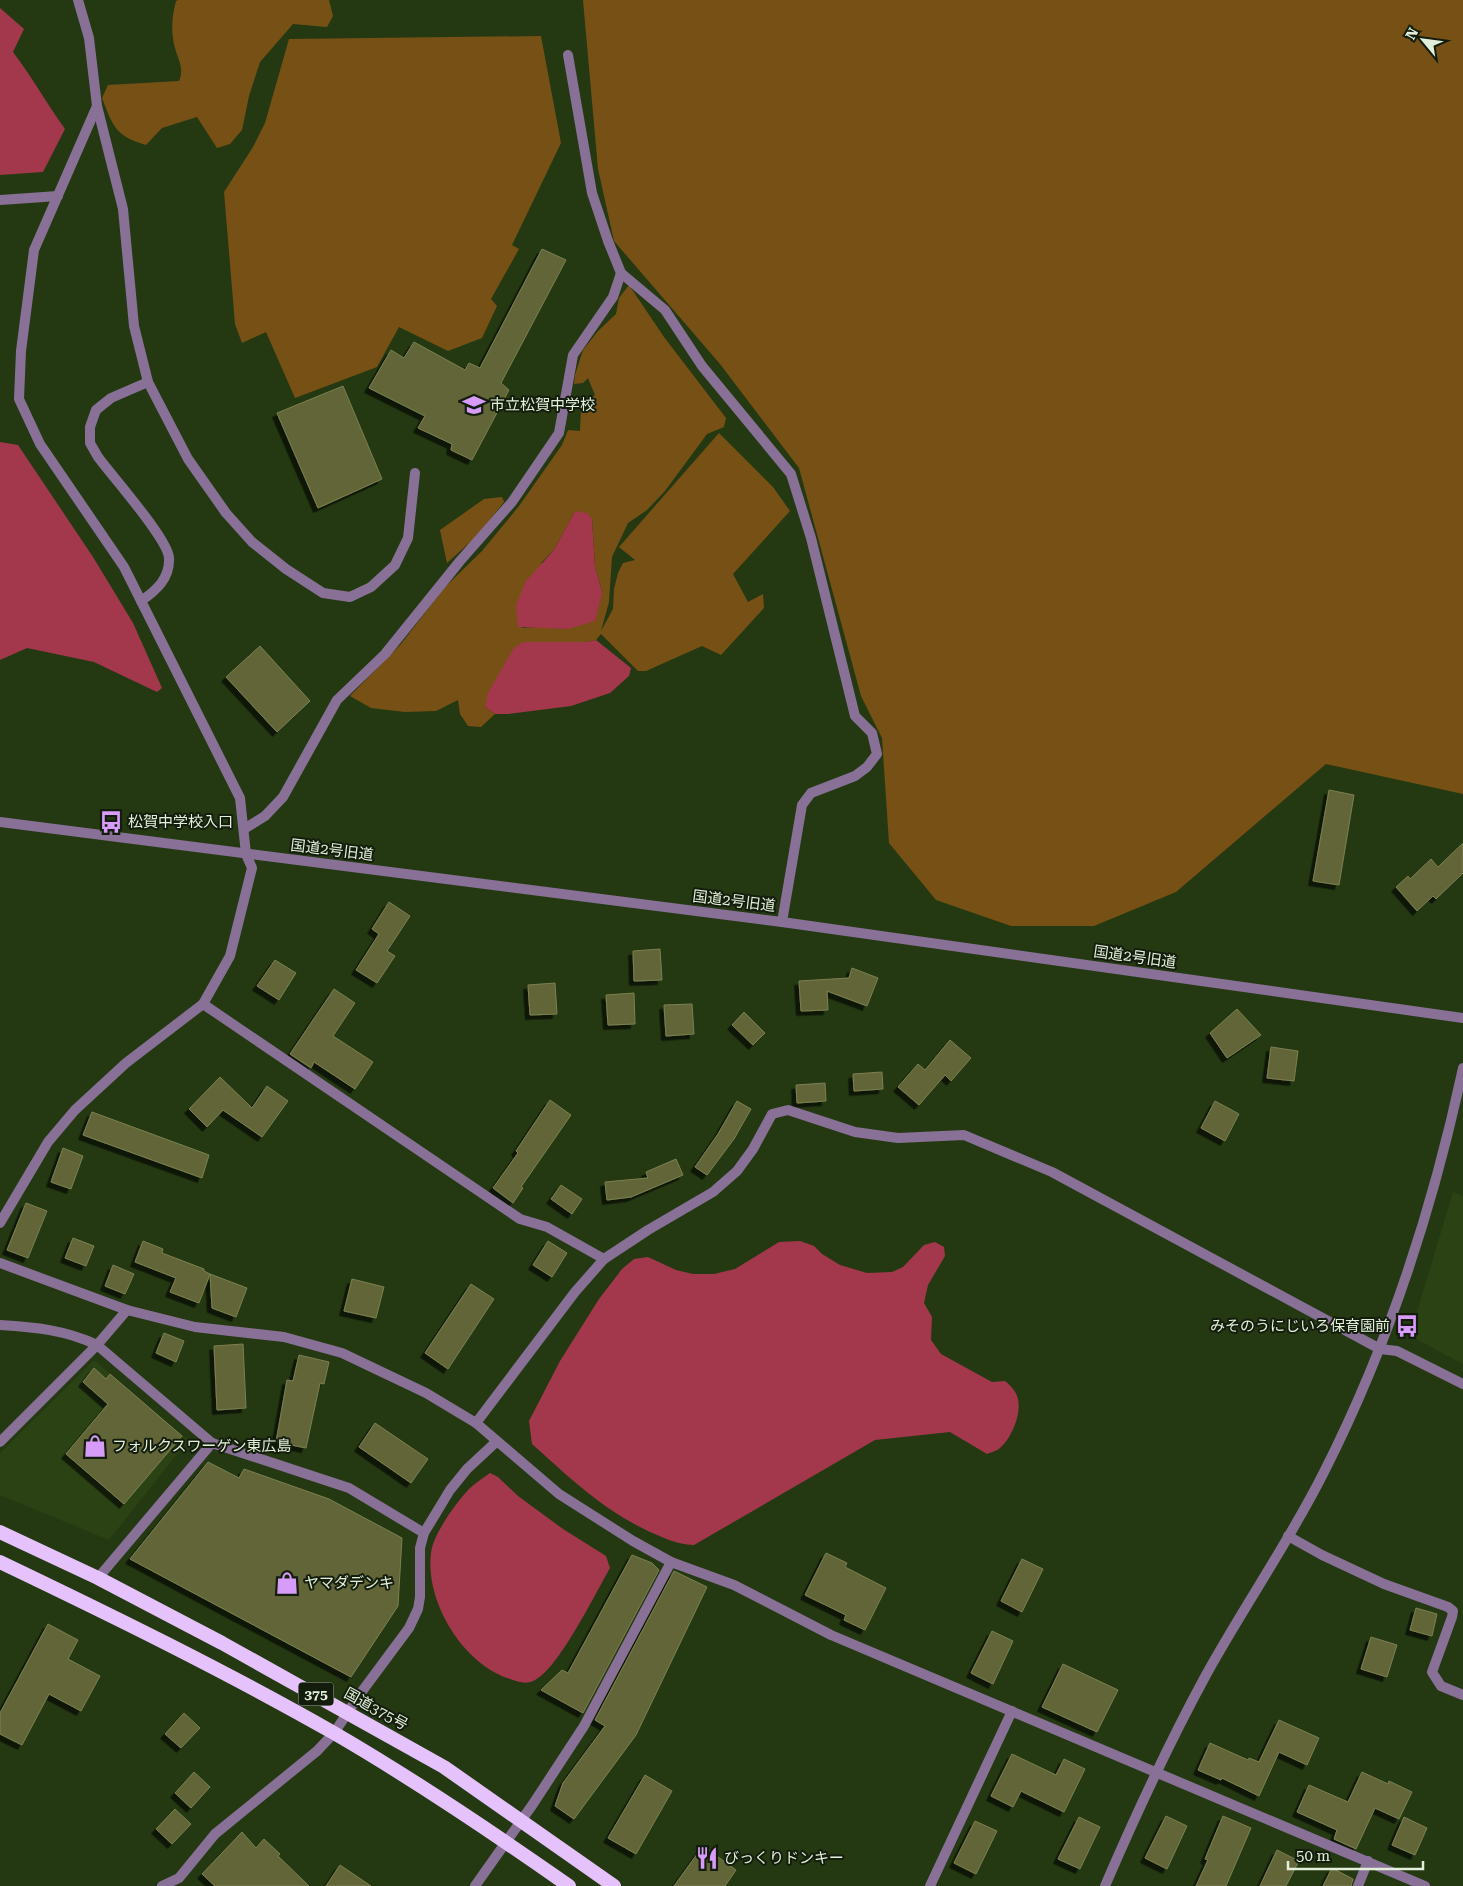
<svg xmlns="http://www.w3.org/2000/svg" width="1463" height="1886" viewBox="0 0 1463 1886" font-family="'Roboto Serif','Noto Sans JP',serif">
<defs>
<filter id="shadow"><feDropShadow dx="-4.5" dy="4.5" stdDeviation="0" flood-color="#0009"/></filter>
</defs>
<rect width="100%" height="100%" fill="#243912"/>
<g fill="#2a4214">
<polygon points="1453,1192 1463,1197 1463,1364 1412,1337 1413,1325"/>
<polygon points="94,1360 188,1440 109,1540 0,1495 0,1453"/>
</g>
<g fill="#775015" fill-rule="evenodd">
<path d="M178,0H329L333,16L327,27L293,24L260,62L249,96L242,130L230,144L217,148L197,117L162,128L146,145C115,136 113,126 102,98L108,85L179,81C185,68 177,58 174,44C171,29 172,16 176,1Z"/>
<polygon points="583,0 1463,0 1463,794 1326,764 1176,892 1094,926 1011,926 936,900 889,843 882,738 861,696 799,468 720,364 614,241 598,169"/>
<polygon points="541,36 561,143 512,245 519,249 491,299 497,306 482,338 448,351 399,327 377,367 295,398 266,332 242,343 235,324 224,192 253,147 265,123 289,39"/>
<path d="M629,285L664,337L726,418L724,427L707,434L665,491L647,510L628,523L612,557L609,602L601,631L613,609L614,589L618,573L623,563L635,560L619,547L719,433L773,487L790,511L733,574L748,602L763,594L764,608L721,655L702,646L646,671H638L601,634L596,640L587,642H523L485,707L495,714L481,727L468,726L460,714L458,700L436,711L405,712L371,708L350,696L401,644L445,587L482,551L519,506L562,445L568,430L580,431L581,408L595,395L588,378L583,383L574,384L575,375L583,350L598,331L616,314L619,298ZM575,511L592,519L595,567L602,592L568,629L541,627L522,628L542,562L554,550Z"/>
<polygon points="502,497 504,502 477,536 447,563 440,530 484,499"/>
</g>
<g fill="#a3384c">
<path d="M0,8L24,29L13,52C32,77 47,104 65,129L43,172L0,175Z"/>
<polygon points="0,442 18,445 93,557 133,623 162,688 157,692 94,662 27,648 0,660"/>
<polygon points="575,511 587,513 592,519 595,567 602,592 595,621 568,629 518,627 516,605 526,581 554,550"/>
<polygon points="596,640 631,668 629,676 610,693 571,706 508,714 495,714 485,707 488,693 514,648 523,642 587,642"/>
<path d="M800,1241L814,1246L822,1254L840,1265L867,1273L892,1272L903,1267L924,1245L935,1242L944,1247L945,1256L928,1285L924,1303L932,1317L931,1340L941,1354L992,1382L1005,1381C1010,1385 1015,1390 1017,1396C1023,1411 1012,1437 1001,1447C998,1451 991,1452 987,1454L950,1432L875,1440L694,1545C675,1544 667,1539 650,1532C603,1510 570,1478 532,1444L529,1421L560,1361L599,1299L622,1269L634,1259L648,1257L676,1270L693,1274H714L735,1269L779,1242Z"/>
<path d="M490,1473L498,1477L518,1496L563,1529L606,1556L610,1568C595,1594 559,1668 535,1680C527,1685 518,1682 510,1679C463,1664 425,1602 431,1553C433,1534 456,1503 469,1489C475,1483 483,1478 490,1473Z"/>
</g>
<g fill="#626538" stroke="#7c8051" filter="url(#shadow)">
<polygon points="542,249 566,260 501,383 509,390 472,460 451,450 452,444 418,428 425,416 369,388 391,350 404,358 414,342 465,370 469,363 480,368"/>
<polygon points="343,386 382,479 318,508 277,413"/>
<polygon points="260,646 310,701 277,732 226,677"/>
<polygon points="1329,790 1354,795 1339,885 1313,881"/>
<polygon points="1463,843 1463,873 1436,899 1433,896 1417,911 1396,887 1408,876 1410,879 1431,859 1438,867"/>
<polygon points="389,902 410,916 387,951 395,956 377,983 356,970 379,934 372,929"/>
<polygon points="660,949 662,980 634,981 633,951"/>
<polygon points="275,960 296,973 279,1000 257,986"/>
<polygon points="852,968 878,978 867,1006 827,991 828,1010 801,1011 799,981 849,978"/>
<polygon points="555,983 557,1014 530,1015 528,985"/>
<polygon points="334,989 355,1003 333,1036 373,1062 355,1089 314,1062 311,1068 290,1054"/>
<polygon points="634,993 635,1024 608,1025 606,995"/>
<polygon points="692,1004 694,1034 666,1036 664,1005"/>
<polygon points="1237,1009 1261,1035 1227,1058 1210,1033"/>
<polygon points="744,1012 765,1033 753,1045 732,1025"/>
<polygon points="950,1040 971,1058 951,1081 945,1075 919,1105 898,1087 918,1064 925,1070"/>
<polygon points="1271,1047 1298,1051 1294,1081 1267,1078"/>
<polygon points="882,1072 883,1089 854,1091 853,1074"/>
<polygon points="220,1077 252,1108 267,1086 288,1101 262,1137 223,1110 207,1127 189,1109"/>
<polygon points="825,1083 826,1101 797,1103 796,1085"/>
<polygon points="550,1100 571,1115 521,1187 523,1188 513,1203 493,1188 518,1153 516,1151"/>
<polygon points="737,1101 751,1109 734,1139 707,1175 695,1167 718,1134"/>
<polygon points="1215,1101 1239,1114 1225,1141 1201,1128"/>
<polygon points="92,1112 209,1155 202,1178 83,1135"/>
<polygon points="63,1148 83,1156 71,1189 51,1182"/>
<polygon points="676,1159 683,1175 631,1197 607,1200 605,1182 648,1178 646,1172"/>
<polygon points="561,1185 582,1199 572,1214 551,1199"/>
<polygon points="26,1203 47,1211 28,1258 7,1250"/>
<polygon points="73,1238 94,1246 86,1266 65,1258"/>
<polygon points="143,1241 163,1249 162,1253 204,1269 204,1271 210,1274 199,1303 170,1292 176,1278 135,1262"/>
<polygon points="548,1241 567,1253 552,1277 533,1265"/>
<polygon points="113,1265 134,1274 125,1294 105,1286"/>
<polygon points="210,1274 247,1288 236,1317 212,1308"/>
<polygon points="352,1279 384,1287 376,1318 344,1311"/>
<polygon points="471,1284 494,1299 448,1369 425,1353"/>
<polygon points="164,1333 184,1341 176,1362 156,1353"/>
<polygon points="243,1344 246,1408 217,1410 214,1346"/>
<polygon points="299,1355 329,1362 324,1384 320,1383 306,1448 276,1442 287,1380 293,1381"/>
<polygon points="94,1368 106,1379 110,1374 182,1436 124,1504 66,1454 108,1404 83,1382"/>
<polygon points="375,1423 428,1459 411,1483 359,1447"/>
<polygon points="208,1462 239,1478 244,1469 329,1499 402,1538 398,1606 351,1677 130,1559"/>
<polygon points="826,1553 847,1563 845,1567 886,1588 865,1630 844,1620 846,1615 805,1595"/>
<polygon points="632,1555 652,1563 659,1570 583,1713 541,1690 562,1670 568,1673"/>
<polygon points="1022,1559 1043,1569 1022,1612 1001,1601"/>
<polygon points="674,1571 707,1587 636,1735 574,1819 555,1806 563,1783 605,1726 595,1720"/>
<polygon points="1416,1608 1437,1614 1432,1636 1410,1630"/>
<polygon points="48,1624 78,1640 68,1659 100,1676 81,1711 49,1694 22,1745 0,1734 0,1713"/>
<polygon points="992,1631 1013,1641 993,1684 971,1673"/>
<polygon points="1371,1637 1397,1645 1387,1677 1361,1669"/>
<polygon points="1063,1664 1118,1690 1097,1732 1042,1707"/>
<polygon points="184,1713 200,1728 181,1748 165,1734"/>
<polygon points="1279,1720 1319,1738 1307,1765 1279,1752 1259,1796 1222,1778 1221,1780 1198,1770 1210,1743 1248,1760 1249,1758 1259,1762"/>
<polygon points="1012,1754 1056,1775 1064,1759 1085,1769 1064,1812 1021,1791 1013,1807 991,1796"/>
<polygon points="194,1772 210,1787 191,1808 175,1793"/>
<polygon points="1362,1772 1388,1784 1389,1781 1412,1792 1399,1819 1375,1808 1356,1849 1334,1839 1337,1830 1297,1812 1309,1785 1348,1802"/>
<polygon points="645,1775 672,1791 636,1854 608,1838"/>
<polygon points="175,1809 191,1824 172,1844 156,1829"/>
<polygon points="1166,1816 1187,1826 1167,1869 1145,1858"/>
<polygon points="1223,1816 1251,1828 1226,1886 1196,1886 1208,1860 1205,1859"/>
<polygon points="1079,1817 1100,1827 1080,1869 1058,1859"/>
<polygon points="1404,1817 1427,1828 1415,1855 1392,1845"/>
<polygon points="975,1821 997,1831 976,1874 954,1863"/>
<polygon points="242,1832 256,1848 264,1839 280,1854 278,1856 309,1886 215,1886 202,1874"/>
<polygon points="703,1846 736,1870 725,1886 674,1886"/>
<polygon points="1277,1850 1299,1861 1286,1886 1260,1886"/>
<polygon points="340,1865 371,1886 326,1886"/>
<polygon points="1332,1868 1353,1879 1351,1886 1323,1886"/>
</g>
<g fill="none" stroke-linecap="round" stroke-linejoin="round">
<g stroke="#887097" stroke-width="10">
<polyline points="568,55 592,193 608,241 621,273 665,310 702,366 791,474 811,538 855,716 872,733 877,754 867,767 855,776 811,793 802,805 782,922"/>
<polyline points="97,106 123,209 134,326 148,382 188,459 226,513 252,542 286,569 323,593 350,597 371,587 395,565 408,538 415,473"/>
<polyline points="0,200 58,196"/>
<path d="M141,601C157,590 170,578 169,558C168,539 112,476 98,457L90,443V427L96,410L111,398L148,382"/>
<polyline points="244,829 265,816 283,797 337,700 385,654 460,561 512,502 559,433 573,355 613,297 621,273"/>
<polyline points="203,1004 520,1219 547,1227 604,1259"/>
<polyline points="0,1223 48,1142 75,1110 126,1063 203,1004 230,956 252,868 246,854 240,798 124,567 40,444 19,399 21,351 34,250 97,106 89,38 78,0"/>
<polyline points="0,1263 127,1310 195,1327 284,1337 342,1353 426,1393 476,1423 559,1494 633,1541 671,1562 734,1585 831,1635 1425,1886"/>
<path d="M0,1325C34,1327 66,1330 97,1345L212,1443"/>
<polyline points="476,1423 575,1292 604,1259 648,1230 713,1192 737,1171 753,1149 772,1114 788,1110 855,1132 898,1138 964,1135 1052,1172 1380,1349 1397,1351 1463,1384"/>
<polyline points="0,1442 97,1345 127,1310"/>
<polyline points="1288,1536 1322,1555 1384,1584 1448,1607 1453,1611 1452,1617 1432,1672 1441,1686 1463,1695"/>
<polyline points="98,1578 212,1443 349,1488 424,1533"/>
<polyline points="162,1886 179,1878 215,1834 317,1751 334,1733 360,1694 409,1628 418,1609 420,1597 420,1548 424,1533 450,1490 467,1469 496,1442"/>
<polyline points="475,1886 533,1804 584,1726 671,1562"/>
<polyline points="930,1886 1012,1711"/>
<polyline points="1358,1886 1368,1861"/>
</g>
<g stroke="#887097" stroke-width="10">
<polyline points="0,822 782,922 1463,1018"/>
<path d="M1105,1886C1136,1814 1169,1743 1206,1675C1244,1606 1289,1542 1324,1472C1389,1344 1433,1208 1463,1068"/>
</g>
<g stroke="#e6c2fc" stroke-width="14">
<polyline points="0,1532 98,1578 222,1643 444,1767 614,1886"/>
<path d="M0,1562C113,1616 225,1671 334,1733C415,1780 492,1832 569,1886"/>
</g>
</g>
<defs>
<symbol id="school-bare" viewBox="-9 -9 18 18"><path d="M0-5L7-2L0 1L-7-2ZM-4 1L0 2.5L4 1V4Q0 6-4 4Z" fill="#d79bf9" stroke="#141d0d" stroke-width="2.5" paint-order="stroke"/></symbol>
<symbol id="bus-bare" viewBox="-9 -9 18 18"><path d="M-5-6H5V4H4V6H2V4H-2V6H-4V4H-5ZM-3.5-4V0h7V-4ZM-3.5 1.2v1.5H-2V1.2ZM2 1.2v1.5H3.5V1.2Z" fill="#d79bf9" stroke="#141d0d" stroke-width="2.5" paint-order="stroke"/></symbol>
<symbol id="shop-bare" viewBox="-9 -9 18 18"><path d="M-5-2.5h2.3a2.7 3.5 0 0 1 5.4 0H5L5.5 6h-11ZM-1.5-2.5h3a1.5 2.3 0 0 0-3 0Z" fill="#d79bf9" stroke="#141d0d" stroke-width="2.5" paint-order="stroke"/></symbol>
<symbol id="restaurant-bare" viewBox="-9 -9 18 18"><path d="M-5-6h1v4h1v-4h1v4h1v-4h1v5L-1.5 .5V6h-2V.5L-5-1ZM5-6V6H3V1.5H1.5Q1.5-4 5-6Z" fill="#d79bf9" stroke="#141d0d" stroke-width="2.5" paint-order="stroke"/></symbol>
</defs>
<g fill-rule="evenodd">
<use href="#school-bare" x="458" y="389" width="32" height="32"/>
<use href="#bus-bare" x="95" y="806" width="32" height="32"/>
<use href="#bus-bare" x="1391" y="1310" width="32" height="32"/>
<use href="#shop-bare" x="79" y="1430" width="32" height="32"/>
<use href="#shop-bare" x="271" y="1567" width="32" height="32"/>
<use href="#restaurant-bare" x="691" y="1842" width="32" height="32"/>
</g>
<g text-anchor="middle" stroke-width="4" stroke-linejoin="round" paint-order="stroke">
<rect fill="#141d0d" stroke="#a4b19c" stroke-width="1" x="298.5" y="1682.5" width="35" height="23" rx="4"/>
<g font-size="14" font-weight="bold" fill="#e2f0d9">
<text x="316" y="1699">375</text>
</g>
<g font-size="15" fill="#e2f0d9" stroke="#141d0d" text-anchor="start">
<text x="490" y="410">市立松賀中学校</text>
<text x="128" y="827">松賀中学校入口</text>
<text x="1390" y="1331" text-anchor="end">みそのうにじいろ保育園前</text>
<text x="112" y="1451">フォルクスワーゲン東広島</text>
<text x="304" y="1588">ヤマダデンキ</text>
<text x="724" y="1863">びっくりドンキー</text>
</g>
<g font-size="15" fill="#e2f0d9" stroke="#141d0d">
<text transform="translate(332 850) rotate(7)" y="5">国道2号旧道</text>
<text transform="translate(734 901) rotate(7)" y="5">国道2号旧道</text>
<text transform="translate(1135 957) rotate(8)" y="5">国道2号旧道</text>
<text transform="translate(376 1709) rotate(29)" y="5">国道375号</text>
</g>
</g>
<g transform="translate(1423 40) rotate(299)" stroke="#141d0d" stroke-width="4" paint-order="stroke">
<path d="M0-4L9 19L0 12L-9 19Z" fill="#e2f0d9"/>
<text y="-8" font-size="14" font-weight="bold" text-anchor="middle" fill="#e2f0d9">N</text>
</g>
<path d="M1288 1861v8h135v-8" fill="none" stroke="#e2f0d9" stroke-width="2.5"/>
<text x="1296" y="1861" font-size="15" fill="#e2f0d9" stroke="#141d0d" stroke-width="4" paint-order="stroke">50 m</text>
</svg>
